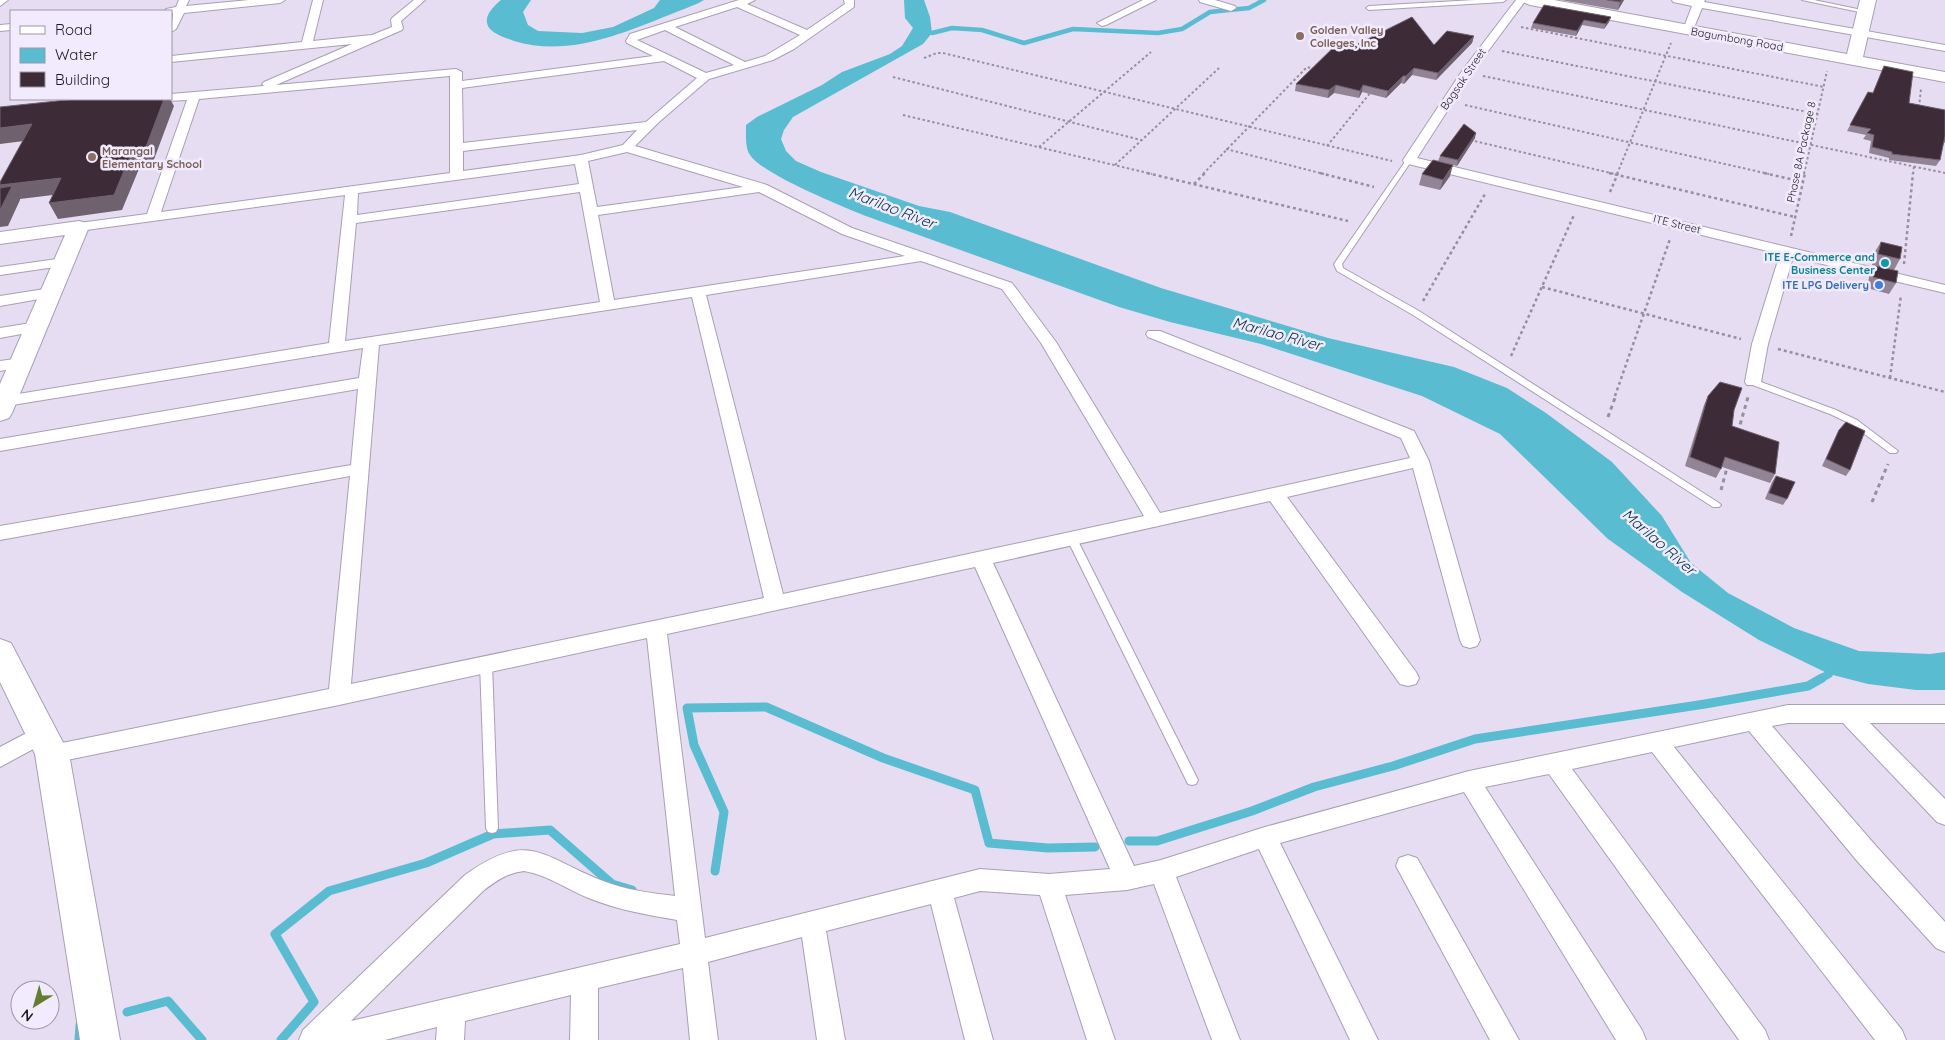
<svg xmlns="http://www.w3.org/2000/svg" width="1945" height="1040" viewBox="0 0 1945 1040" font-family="Quicksand,sans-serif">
<rect width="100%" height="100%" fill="#e6ddf3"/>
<g fill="#5abcd1">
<path d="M501,0H531L523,12L528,25L538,31L582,33L613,27L654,8L660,0H704C694,6 680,10 669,15C619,35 567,57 514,41C506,38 496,35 490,29C481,18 493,7 501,0Z"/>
<path d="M904,0H924L930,17L932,33L923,44L793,117L784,130L781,139L786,151L796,161L821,172L919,206L950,212L1161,288L1328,338L1454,367L1507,388L1546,413L1612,462L1662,516L1691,563L1728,593L1794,628L1859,651L1930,654L1945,652V690H1916L1868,684L1829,674L1759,640L1682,592L1608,539L1500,434L1422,396L1261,344L1170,322L1119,307L863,215C841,206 762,174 750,155C745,148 746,134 746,125L757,117L822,85L842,72L890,54L902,46L913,28L905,18Z"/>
</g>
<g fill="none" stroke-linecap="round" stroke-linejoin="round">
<polyline stroke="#5abcd1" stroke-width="4.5" points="932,33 952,28 982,30 1024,43 1073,29 1158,33 1182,29 1210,12 1249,8 1264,0"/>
<polyline stroke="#5abcd1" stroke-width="8" points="1820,679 1829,674 1832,665"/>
<g stroke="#5abcd1" stroke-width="9">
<polyline points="1129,841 1157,841 1252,811 1314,787 1393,766 1475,739 1705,704 1808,686 1822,678"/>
<polyline points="715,871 724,812 694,745 687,708 766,707 883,758 975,790 989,843 1048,848 1095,847"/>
<polyline points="127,1012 168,1001 202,1040"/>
<polyline points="79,1040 80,1025"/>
<polyline points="281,1040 314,1002 275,934 329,891 426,863 493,834 550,830 612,884 632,890"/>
</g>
<defs>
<g id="lane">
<polygon points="1475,0 1506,0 1503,2 1369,10 1366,8 1369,6"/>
<polygon points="1802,0 1814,0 1867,11 1864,13"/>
<polygon points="1407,159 1412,160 1342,264 1343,268 1419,311 1719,503 1721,505 1719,507 1713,507 1413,315 1337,271 1334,264"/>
<polygon points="1753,379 1836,410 1857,420 1898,451 1896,453 1890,453 1851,424 1830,414 1750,384 1749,382"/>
<polygon points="1072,535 1077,539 1196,776 1198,780 1196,784 1192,785 1188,784 1067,539"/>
<polygon points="486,660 490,661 492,664 498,828 496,832 492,833 488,832 486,828 480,664 482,661"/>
</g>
<g id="street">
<polygon points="0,0 8,0 0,6"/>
<polygon points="179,0 189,0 186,6 249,0 285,0 280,3 184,13 176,29 171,32 173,14 171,11 165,11 166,9 176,7"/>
<path d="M313,0H323L313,41L372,35L392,27L391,20L392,18L414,0H425L401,21L403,28L402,30L276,85L456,69L462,72V81L653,56L627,43L626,41L630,34L739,0H755L747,4L807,30L845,4L844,0H854V7L794,49L773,60L709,79L659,122L635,146L767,185L852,228L1012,283L1056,342L1160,513L1410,458L1401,438L1148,337L1146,334L1148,331H1160L1414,431L1429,461L1480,640L1477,646L1470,648L1463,646L1460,640L1413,468L1287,497L1416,672L1419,678L1416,684L1408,686L1400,684L1270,501L993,563L1134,866L1161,860L1265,827L1469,771L1788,705H1945V723H1870L1945,799V825L1937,822L1843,723H1788L1772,726L1876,846L1945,922V952L1936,948L1858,862L1749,731L1674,747L1902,1030L1906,1040H1875L1652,752L1572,769L1765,1030L1769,1040H1739L1549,774L1485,787L1642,1030L1646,1040H1616L1464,792L1280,843L1378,1040H1350L1259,849L1176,877L1240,1040H1212L1154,884L1127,890L1065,895L1115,1040H1087L1040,895L980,891L954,898L993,1040H965L931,904L826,931L845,1040H817L802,937L708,962L718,1040H690L683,968L598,988V1040H570L571,995L465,1021L464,1040H436L437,1027L385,1040H299L303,1030L465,875C530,829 541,857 603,881C626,890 651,893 675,896L647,638L339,705L52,763L44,761L41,754L44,747L52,745L329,689L350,476L0,540V526L351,465L358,389L0,451V439L359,378L363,348L0,407V397L329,343L345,195L79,231L72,227L79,223L147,214L187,100L167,101L166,99H171V94L264,86L262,84L264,82L352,44L171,62V56L302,42ZM737,7L800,35L765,56L745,62L675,27ZM665,30L734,65L706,73L637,40ZM664,61L697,78L646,122L463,143L462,88ZM450,76V173L161,212L199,99ZM637,130L623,145L581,155L463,171V151ZM627,152L743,187L597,207L588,161ZM575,164L579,184L357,215L358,193ZM580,192L600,302L345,341L356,223ZM759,192L842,234L905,256L614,300L598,215ZM921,261L1002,289L1041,343L1144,516L783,594L706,295ZM692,297L764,598L351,684L379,345ZM975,567L1110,869L1049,874L980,869L705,938L667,634ZM524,871C548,875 568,890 591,899C619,910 648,915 677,920L680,944L351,1021L483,891C496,881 507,873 524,871Z"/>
<polygon points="1143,0 1156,0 1106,25 1102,26 1097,23"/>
<polygon points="1199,0 1215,0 1235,6 1236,8 1231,11 1200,2"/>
<polygon points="1516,0 1526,0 1471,74 1417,158 1945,285 1945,293 1793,257 1768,344 1761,382 1759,385 1747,385 1745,382 1752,344 1780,254 1404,163 1403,160 1462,71"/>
<polygon points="1672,0 1705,0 1704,2 1945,45 1945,51 1702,8 1693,30 1688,33 1683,30 1692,6 1673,2"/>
<polygon points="11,24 11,30 0,31 0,25"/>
<polygon points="64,258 69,259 71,262 69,265 0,275 0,267"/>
<polygon points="51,288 56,290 59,293 56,296 0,306 0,296"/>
<polygon points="37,322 43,324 45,327 43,330 0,338 0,328"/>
<polygon points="22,358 28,360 30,363 28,366 0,371 0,361"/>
<polygon points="42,725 50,728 53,734 50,740 0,767 0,747"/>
<polygon points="1408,855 1417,858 1519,1040 1490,1040 1396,866 1399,858"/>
</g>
<g id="secondary">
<polygon points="1522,0 1554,0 1847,54 1860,0 1876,0 1863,57 1945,72 1945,82 1530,5 1525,3"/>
<polygon points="79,221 86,223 89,227 12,413 9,418 0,421 0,384 65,235 0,244 0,232"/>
<polygon points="0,639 11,643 69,754 120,1040 80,1040 35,754 0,682"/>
</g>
</defs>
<use href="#lane" stroke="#a89fb5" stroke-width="2"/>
<use href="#street" stroke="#a89fb5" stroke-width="2"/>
<use href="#secondary" stroke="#a89fb5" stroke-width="2"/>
<g stroke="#968f9f" stroke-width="2" stroke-dasharray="2.5 2.5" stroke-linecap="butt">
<polyline points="1521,27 1824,87"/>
<polyline points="1502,51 1818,114"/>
<polyline points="924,58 937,53 943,53 1392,161"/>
<polyline points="1483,76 1945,173"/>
<polyline points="893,77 1141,140"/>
<polyline points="1465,105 1769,174"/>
<polyline points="1919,107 1921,89"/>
<polyline points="903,115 1152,174"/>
<polyline points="1470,140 1615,174"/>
<polyline points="1327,146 1371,92"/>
<polyline points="1039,147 1151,52"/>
<polyline points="1226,149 1324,174"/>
<polyline points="1115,165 1219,68"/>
<polyline points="1203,174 1307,67 1316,69"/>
<polyline points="1617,174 1671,43"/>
<polyline points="1804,174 1827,71"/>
<polyline points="1913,174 1914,166"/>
</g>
<g stroke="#968f9f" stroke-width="2.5" stroke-dasharray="3 3" stroke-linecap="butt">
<polyline points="1147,173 1348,221"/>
<polyline points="1320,173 1374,187"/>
<polyline points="1609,173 1795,217"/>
<polyline points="1764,173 1803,182"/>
<polyline points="1194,184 1205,173"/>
<polyline points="1610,192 1618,173"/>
<polyline points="1791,236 1805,173"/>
<polyline points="1904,264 1913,173"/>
<polyline points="1542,287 1741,339"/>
<polyline points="1423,301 1485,194"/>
<polyline points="1778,349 1945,392"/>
<polyline points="1511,356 1574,215"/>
<polyline points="1890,378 1901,295"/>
<polyline points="1615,396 1670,239"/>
</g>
<g stroke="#968f9f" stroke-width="3" stroke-dasharray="4 4" stroke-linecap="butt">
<polyline points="1608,417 1616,395"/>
<polyline points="1738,432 1748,397"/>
<polyline points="1721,490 1728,464"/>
<polyline points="1872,502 1888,464"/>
</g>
<use href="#lane" fill="#fff" fill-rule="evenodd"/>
<use href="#street" fill="#fff" fill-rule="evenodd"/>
<use href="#secondary" fill="#fff" fill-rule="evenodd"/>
</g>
<g fill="#928495">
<polygon points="1561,0 1624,0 1618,10"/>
<polygon points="1611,17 1609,22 1604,29 1582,25 1576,36 1531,28 1533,23"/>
<polygon points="1474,36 1472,43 1436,80 1412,75 1404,84 1401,83 1386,98 1362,92 1359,98 1334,93 1328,98 1295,91 1296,84 1354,46 1434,45"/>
<polygon points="1884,66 1909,103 1945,110 1945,143 1943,142 1940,160 1936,166 1889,160 1889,158 1869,153 1871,141 1863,139 1866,135 1847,131 1868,92 1873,93"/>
<polygon points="1475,138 1457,166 1438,161 1440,156"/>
<polygon points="1422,174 1450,176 1440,190 1419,185"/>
<polygon points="1881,242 1900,259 1894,270 1896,283 1889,294 1867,288 1869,277 1875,266 1872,265 1874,253"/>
<polygon points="1708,396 1734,410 1732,426 1775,474 1770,483 1722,467 1716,478 1685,466 1704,405"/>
<polygon points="1839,430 1850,470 1846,476 1822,466 1836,436"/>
<polygon points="1776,476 1787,499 1783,505 1765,499 1772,482"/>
</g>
<g fill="#70616f">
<polygon points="1622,0 1624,0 1618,10 1620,2"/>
<polygon points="1611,17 1609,22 1604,29 1606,24"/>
<polygon points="1584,20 1582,25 1576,36 1577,31"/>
<polygon points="1474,36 1472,43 1436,80 1438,73"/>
<polygon points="1414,68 1412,75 1404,84 1406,76"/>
<polygon points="1403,76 1401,83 1386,98 1388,91"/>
<polygon points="1336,85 1334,93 1328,98 1329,90"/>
<polygon points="1363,85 1362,92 1359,98 1360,91"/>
<polygon points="164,99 170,99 174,106 153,162 141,164 122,210 58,219 49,203 133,149"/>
<polygon points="32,124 40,139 0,144 0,128"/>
<polygon points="1476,133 1475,138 1457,166 1458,160"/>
<polygon points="1453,165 1450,176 1440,190 1443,180"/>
<polygon points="61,178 69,193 20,199 20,200 8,226 0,227 0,185"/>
</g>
<g fill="#3d2c37" stroke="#70616f">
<polygon points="1607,0 1622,0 1620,2"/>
<polygon points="1544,5 1611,17 1606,24 1584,20 1577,31 1533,23"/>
<polygon points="1412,17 1434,45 1447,31 1474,36 1438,73 1414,68 1406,76 1403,76 1388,91 1363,85 1360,91 1336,85 1329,90 1296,84 1338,43 1354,46"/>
<polygon points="1884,66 1913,72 1909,103 1945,110 1945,136 1940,160 1892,154 1892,152 1872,147 1874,135 1867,133 1871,129 1850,125 1868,92 1873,93"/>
<polygon points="76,99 164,99 146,147 133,149 114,195 49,203 61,178 0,185 0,182 32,124 0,128 0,107"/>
<polygon points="1464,124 1476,133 1458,160 1440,156"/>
<polygon points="1433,160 1453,165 1443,180 1422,174"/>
<polygon points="12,186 0,210 0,188"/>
<polygon points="1881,242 1902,247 1900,259 1878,254"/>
<polygon points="1876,266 1898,271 1896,283 1873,277"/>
<polygon points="1720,382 1742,388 1734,410 1732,426 1779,442 1775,474 1725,457 1721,469 1690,457 1708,396"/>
<polygon points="1846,422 1865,431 1850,470 1826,459 1839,430"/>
<polygon points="1776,476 1795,482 1787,499 1769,493"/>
</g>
<g fill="#8d6e63" stroke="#f2ebfd" stroke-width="2">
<circle cx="1300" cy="36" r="5"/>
<circle cx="92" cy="157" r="5"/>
</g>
<circle fill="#0f9aa8" stroke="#f2ebfd" stroke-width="2" cx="1885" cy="263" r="5"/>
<circle fill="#3f7fe0" stroke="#f2ebfd" stroke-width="2" cx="1879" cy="285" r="5"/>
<g text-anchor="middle" stroke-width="5" stroke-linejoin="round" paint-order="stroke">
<g font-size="11" font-weight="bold" fill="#785e54" stroke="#f2ebfd" text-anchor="start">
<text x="1310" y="34">Golden Valley<tspan x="1310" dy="13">Colleges, Inc</tspan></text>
<text x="102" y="155">Marangal<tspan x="102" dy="13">Elementary School</tspan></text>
</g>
<g font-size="11" fill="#1c1921" stroke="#f2ebfd">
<text transform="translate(1737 39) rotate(10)" y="4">Bagumbong Road</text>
<text transform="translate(1463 79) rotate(-56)" y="4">Bagsak Street</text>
<text transform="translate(1801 152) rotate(-78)" y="4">Phase 8A Package 8</text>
<text transform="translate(1677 224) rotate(14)" y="4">ITE Street</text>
</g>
<g font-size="11" font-weight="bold" fill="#0d838f" stroke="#f2ebfd" text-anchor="end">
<text x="1875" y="261">ITE E-Commerce and<tspan x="1875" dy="13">Business Center</tspan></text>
</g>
<g font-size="11" font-weight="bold" fill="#366cbe" stroke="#f2ebfd" text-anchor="end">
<text x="1869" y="289">ITE LPG Delivery</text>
</g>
<g font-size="15" font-style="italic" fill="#01323b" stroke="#f2ebfd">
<text transform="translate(892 208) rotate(21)" y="5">Marilao River</text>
<text transform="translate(1277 334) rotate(15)" y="5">Marilao River</text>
<text transform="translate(1659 542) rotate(41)" y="5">Marilao River</text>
</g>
</g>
<rect x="10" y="10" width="162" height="90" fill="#f2ebfd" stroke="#9c97a5"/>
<rect x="20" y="26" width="25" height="8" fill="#ffffff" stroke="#9c97a5"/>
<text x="55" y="35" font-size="15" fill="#1c1921">Road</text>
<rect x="20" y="48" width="25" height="15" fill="#5abcd1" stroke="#9c97a5"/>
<text x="55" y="60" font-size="15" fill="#1c1921">Water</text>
<rect x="20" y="72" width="25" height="15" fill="#3d2c37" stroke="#9c97a5"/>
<text x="55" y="85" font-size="15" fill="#1c1921">Building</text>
<g transform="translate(35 1005) rotate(217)"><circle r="24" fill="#f2ebfd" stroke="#9c97a5"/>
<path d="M0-4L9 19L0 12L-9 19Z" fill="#647d30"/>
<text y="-8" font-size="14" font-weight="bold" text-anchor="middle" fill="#1c1921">N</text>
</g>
</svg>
